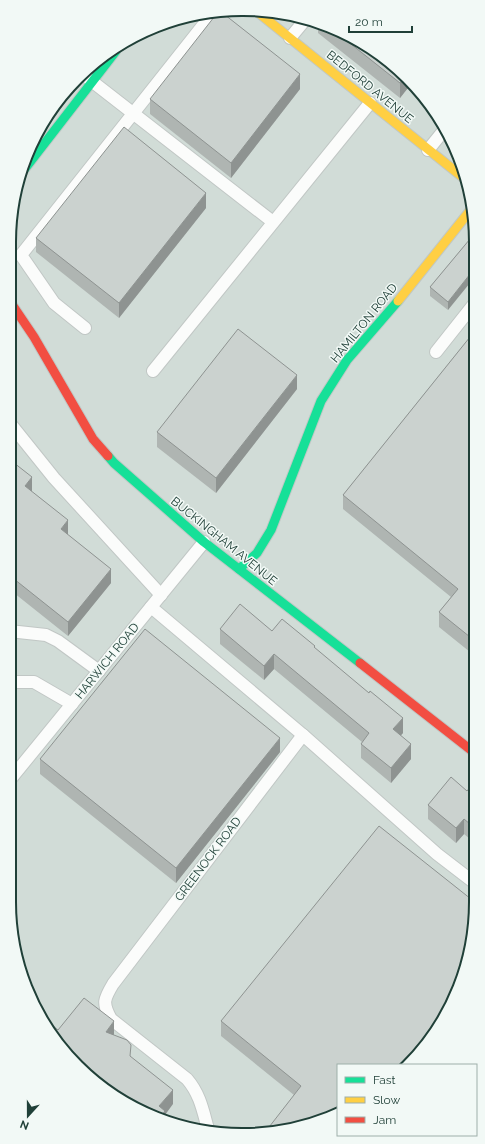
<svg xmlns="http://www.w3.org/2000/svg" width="485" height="1144" viewBox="0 0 485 1144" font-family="Raleway,sans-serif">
<rect width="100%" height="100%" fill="#e4eae7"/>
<polygon fill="#d1dcd7" points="227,9 318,21 384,57 428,100 458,153 474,212 476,901 464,977 338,1065 288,1131 197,1131 126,1104 67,1055 21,977 9,901 9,242 21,167 67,88 139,33"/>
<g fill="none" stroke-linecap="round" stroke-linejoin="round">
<defs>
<g id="lane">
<polyline points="290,38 305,20"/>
<polyline points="89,79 273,222"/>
<polyline points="428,150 445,129"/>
<polyline points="85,328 54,303 21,255 208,19"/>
<polyline points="436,352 474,304"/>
<polyline points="153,371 370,103"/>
<polyline points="9,422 54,478 161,595"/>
<polyline points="151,607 303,735 437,854 476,884"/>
<polyline points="9,631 46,635 58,641 99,671"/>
<polyline points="9,682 34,682 72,704"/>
<polyline points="9,703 9,700"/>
<polyline points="9,781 204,542"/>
<path d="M208,1129C203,1111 200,1094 187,1079L111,1019C102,1003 104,999 113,984L303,735"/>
</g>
<g id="fast">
<polyline points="20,175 116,51"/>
<polyline points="108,456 114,463 204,542 360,663"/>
<polyline points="239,569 257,553 271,530 321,401 347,360 398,301"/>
</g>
<g id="slow">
<polyline points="260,14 465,179"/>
<polyline points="398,301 473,207"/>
</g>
<g id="jam">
<polyline points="9,300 34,337 93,439 108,456"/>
<polyline points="360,663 476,754"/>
</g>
</defs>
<use href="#lane" stroke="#c1c7c5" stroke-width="14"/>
<use href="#fast" stroke="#c0c8c5" stroke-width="11"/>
<use href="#slow" stroke="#c0c8c5" stroke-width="11"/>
<use href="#jam" stroke="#c0c8c5" stroke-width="11"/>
<use href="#lane" stroke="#fbfcfb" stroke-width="12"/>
<use href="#fast" stroke="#16e098" stroke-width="9"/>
<use href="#slow" stroke="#ffcf43" stroke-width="9"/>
<use href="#jam" stroke="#f24e42" stroke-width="9"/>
</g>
<g fill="#afb5b2">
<polygon points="318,22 384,57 411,84 400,98 318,33"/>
<polygon points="300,89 231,178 150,114 150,99"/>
<polygon points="206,208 119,318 36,252 36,238"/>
<polygon points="470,239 448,310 430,296 430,287"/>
<polygon points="474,332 475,656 439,627 439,612 451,597 343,509 343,495"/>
<polygon points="297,389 216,493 157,447 157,432"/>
<polygon points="9,459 32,492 68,535 111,583 68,636 9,589"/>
<polygon points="220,629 272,631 315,648 403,733 401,735 411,759 391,783 361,758 361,744 362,742 274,669 264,680 220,644"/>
<polygon points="280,752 176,883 40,774 40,759"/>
<polygon points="476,780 476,844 464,834 456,843 428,819 428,805 467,791"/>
<polygon points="476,903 294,1095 221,1036 221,1021"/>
</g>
<g fill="#8e9391">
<polygon points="300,74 300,89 231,178 231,163"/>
<polygon points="404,77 411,84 400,98 400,83"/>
<polygon points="206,193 206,208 119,318 119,303"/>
<polygon points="474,269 474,278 448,310 448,302"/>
<polygon points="297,375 297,389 216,493 216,478"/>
<polygon points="32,477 32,492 25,486"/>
<polygon points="68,520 68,535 61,529"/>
<polygon points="111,569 111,583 68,636 68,622"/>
<polygon points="274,654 274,669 264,680 264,666"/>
<polygon points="403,718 403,733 393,744 393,729"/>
<polygon points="280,738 280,752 176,883 176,868"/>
<polygon points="411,744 411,759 391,783 391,768"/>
<polygon points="464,819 464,834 456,843 456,828"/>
<polygon points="114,1021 114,1036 106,1032"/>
<polygon points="173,1090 173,1104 165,1115 165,1118 159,1116 159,1106"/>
</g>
<g fill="#cbd2cf" stroke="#8e9391">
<polygon points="220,11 300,74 231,163 150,99 218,12"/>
<polygon points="332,29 384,57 404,77 400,83"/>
<polygon points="124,127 206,193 119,303 36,238"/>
<polygon points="470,239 474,242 474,269 448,302 430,287"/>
<polygon points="238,329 297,375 216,478 157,432"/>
<polygon points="474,332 475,641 439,612 458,589 343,495"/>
<polygon points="9,459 32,477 25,486 68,520 61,529 111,569 68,622 9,575"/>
<polygon points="240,604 272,631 282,619 315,646 314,647 369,693 370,691 403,718 393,729 411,744 391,768 361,744 369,733 274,654 264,666 220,629"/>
<polygon points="145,629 280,738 176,868 40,759"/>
<polygon points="451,777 467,791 476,780 476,829 464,819 456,828 428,805"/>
<polygon points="379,826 476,903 464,977 418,1055 406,1065 338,1065 338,1112 288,1131 266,1131 301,1086 221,1021"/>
<polygon points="84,998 114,1021 106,1032 127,1040 131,1045 130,1056 173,1090 159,1106 165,1111 160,1117 126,1104 67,1055 47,1021 58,1030"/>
</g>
<g text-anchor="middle" stroke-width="3" stroke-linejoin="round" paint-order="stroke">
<g font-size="12" fill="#204038" stroke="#f2f9f6">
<text transform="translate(370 87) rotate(39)" y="4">BEDFORD AVENUE</text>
<text transform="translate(364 323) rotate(-51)" y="4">HAMILTON ROAD</text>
<text transform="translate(224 541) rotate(39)" y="4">BUCKINGHAM AVENUE</text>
<text transform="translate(107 661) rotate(-51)" y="4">HARWICH ROAD</text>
<text transform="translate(208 859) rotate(-53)" y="4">GREENOCK ROAD</text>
</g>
</g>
<path d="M0 0H485V1144H0ZM242 16H243A226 226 0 0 1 469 242V902A226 226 0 0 1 243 1128H242A226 226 0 0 1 16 902V242A226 226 0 0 1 242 16Z" fill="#f2f9f6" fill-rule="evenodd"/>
<path fill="none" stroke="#204038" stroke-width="2" d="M242 16H243A226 226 0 0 1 469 242V902A226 226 0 0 1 243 1128H242A226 226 0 0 1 16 902V242A226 226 0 0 1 242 16Z"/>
<rect x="337" y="1064" width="140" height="72" fill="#f2f9f6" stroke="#9eafaa"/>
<rect x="345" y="1077" width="20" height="6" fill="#16e098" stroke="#9eafaa"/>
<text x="373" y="1084" font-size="12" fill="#204038">Fast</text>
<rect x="345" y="1097" width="20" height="6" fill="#ffcf43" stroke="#9eafaa"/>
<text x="373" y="1104" font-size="12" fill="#204038">Slow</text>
<rect x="345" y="1117" width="20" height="6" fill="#f24e42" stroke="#9eafaa"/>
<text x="373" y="1124" font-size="12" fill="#204038">Jam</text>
<g transform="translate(28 1116) rotate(201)" stroke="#f2f9f6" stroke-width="3" paint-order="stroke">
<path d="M0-3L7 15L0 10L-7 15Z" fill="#204038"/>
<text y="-6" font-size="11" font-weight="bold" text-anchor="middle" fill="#204038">N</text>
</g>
<path d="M349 26v6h63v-6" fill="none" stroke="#204038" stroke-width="2"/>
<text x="355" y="26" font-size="12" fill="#204038" stroke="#f2f9f6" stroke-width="3" paint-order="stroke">20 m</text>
</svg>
